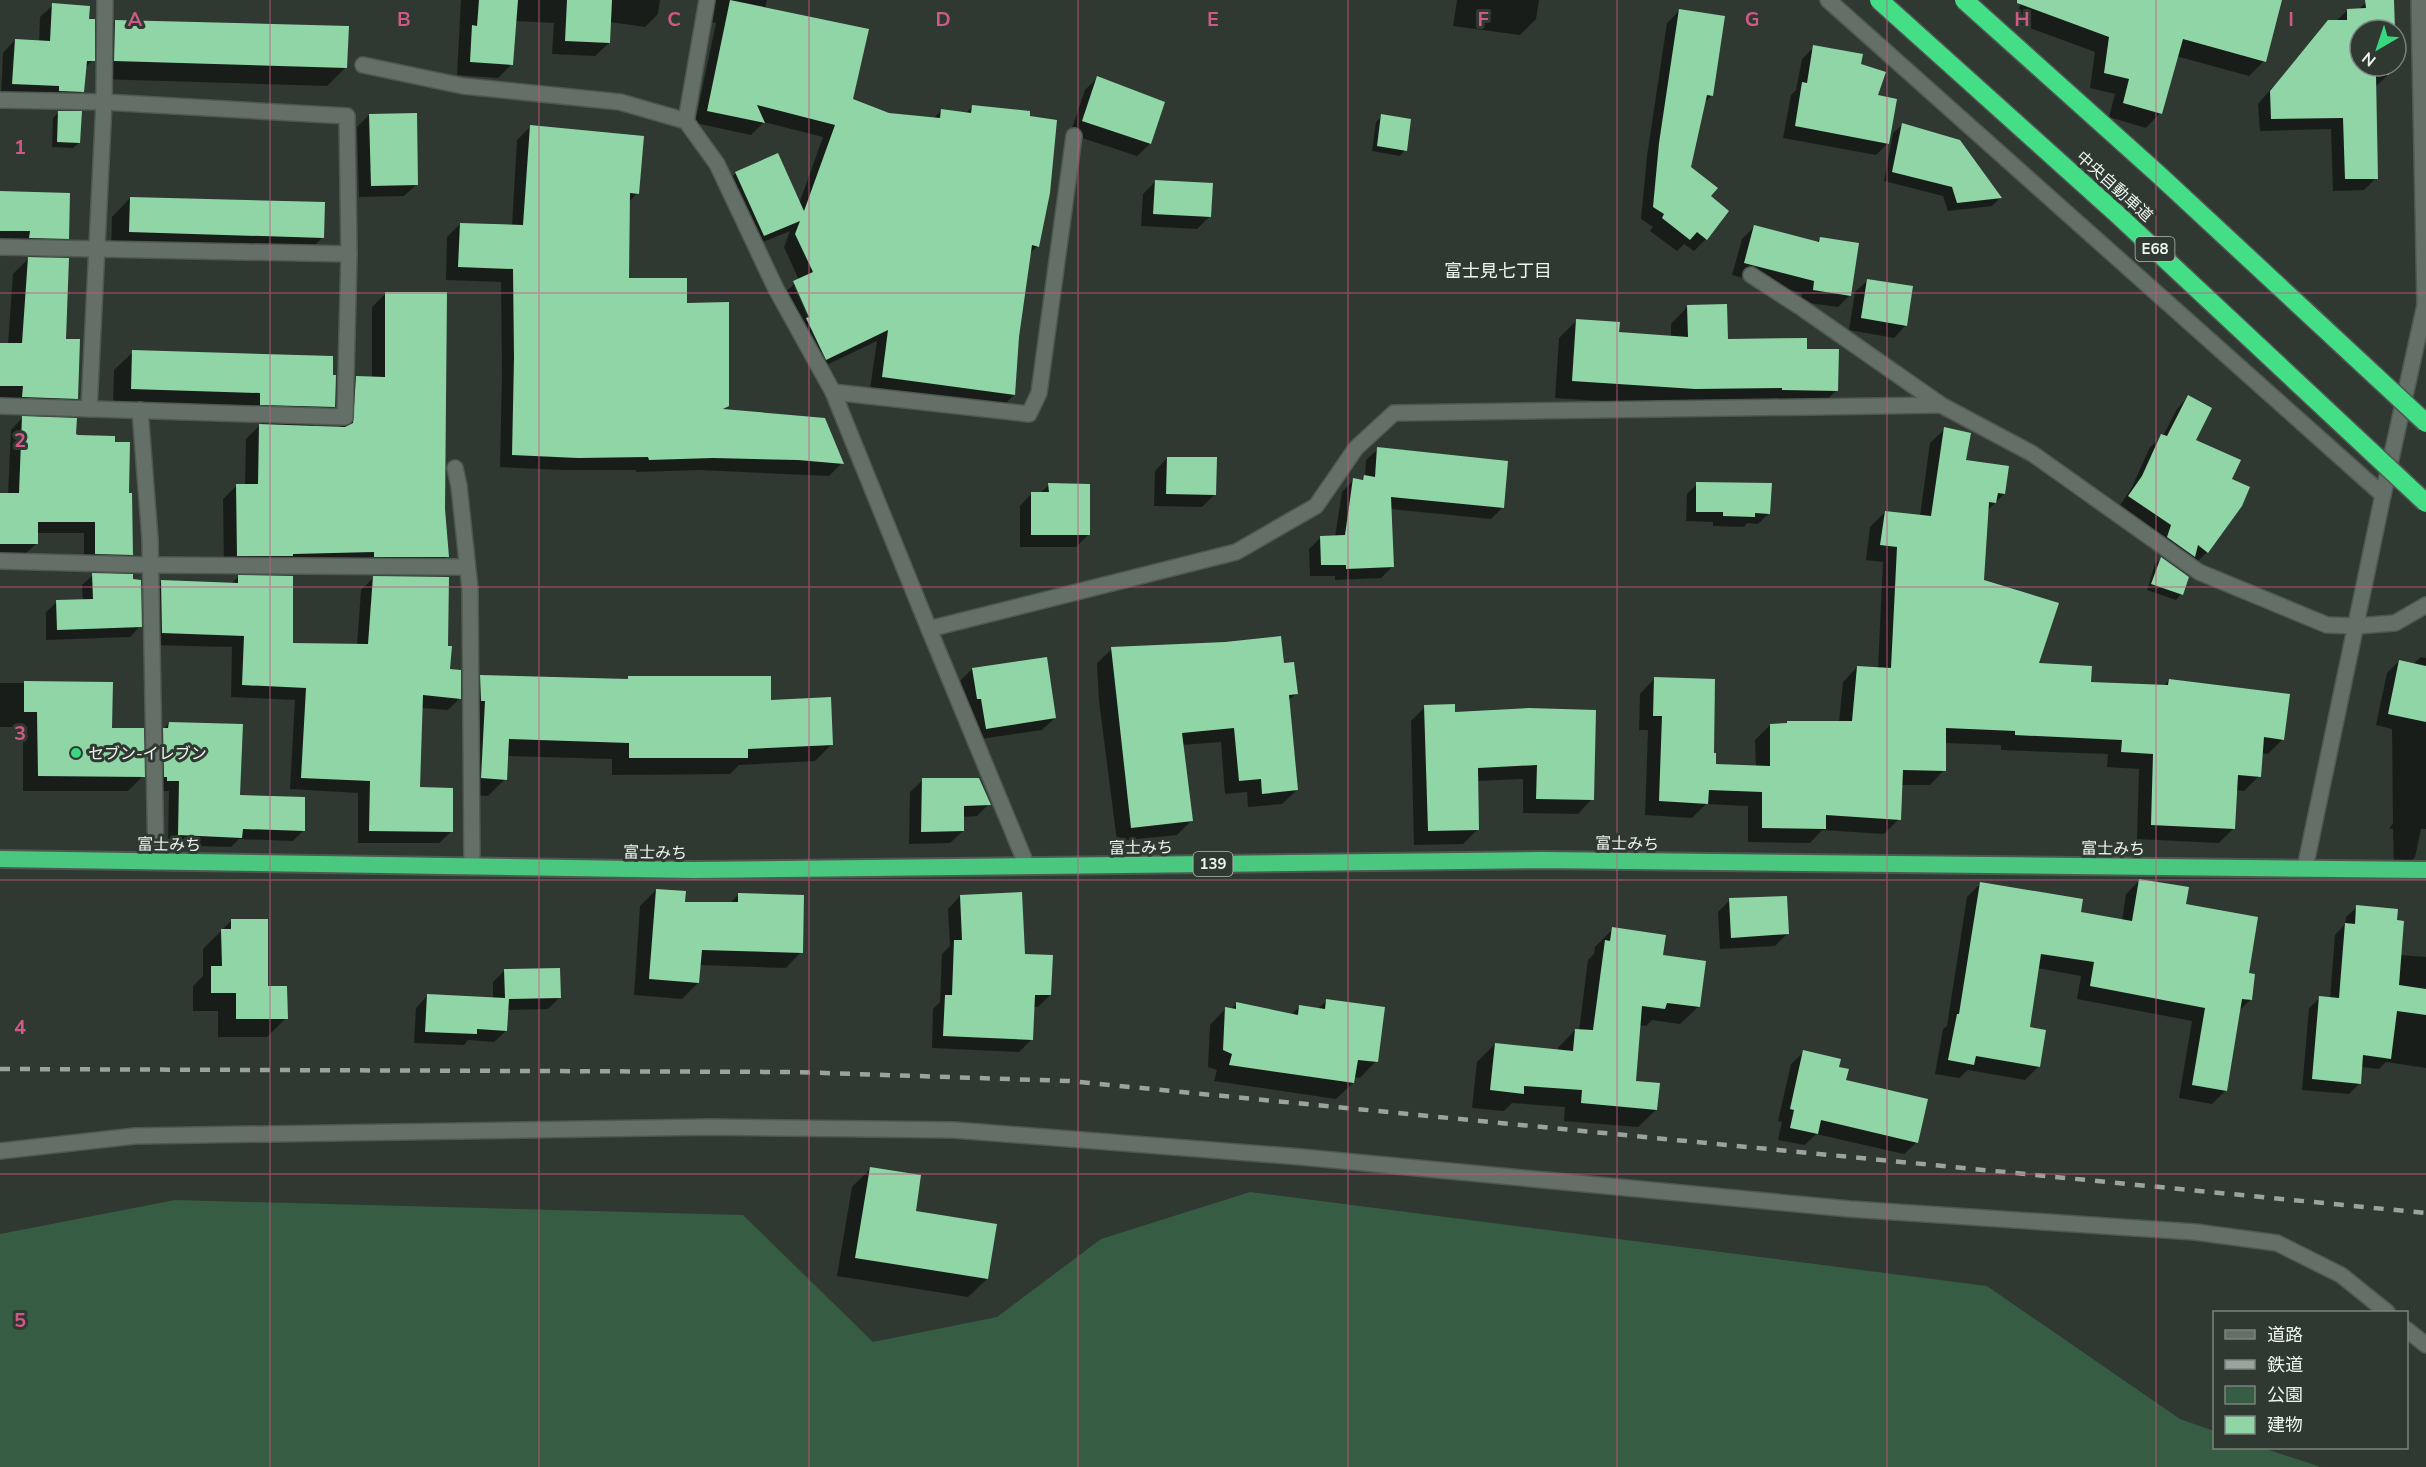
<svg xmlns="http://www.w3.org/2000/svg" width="2426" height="1467" font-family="'Nunito Sans','Noto Sans JP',sans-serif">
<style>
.green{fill:#365c43}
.shadow{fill:#0007;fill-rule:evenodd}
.building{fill:#8fd5a5}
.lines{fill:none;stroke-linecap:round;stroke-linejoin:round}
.service-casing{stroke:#4f5751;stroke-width:18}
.minor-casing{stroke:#4f5751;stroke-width:18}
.tertiary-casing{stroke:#4f5751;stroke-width:18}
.trunk-casing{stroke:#4f5751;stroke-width:20}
.service{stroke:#646f67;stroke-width:15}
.minor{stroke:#646f67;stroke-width:15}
.tertiary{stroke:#646f67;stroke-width:15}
.trunk{stroke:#4ac880;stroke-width:16}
.rail{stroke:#9ca39e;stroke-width:4.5;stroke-dasharray:10 10;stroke-linecap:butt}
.motorway-bridge-casing{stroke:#4f5751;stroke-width:21;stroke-linecap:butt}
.motorway-bridge{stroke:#44de87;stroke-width:18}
.grid{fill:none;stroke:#cf5a88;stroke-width:1.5;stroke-opacity:0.55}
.poi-dot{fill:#37d880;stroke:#2f3831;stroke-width:2}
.labels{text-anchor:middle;stroke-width:6;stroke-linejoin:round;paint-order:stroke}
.shield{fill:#2f3831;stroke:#b5bcb7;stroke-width:1.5}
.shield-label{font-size:15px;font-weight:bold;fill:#eef4f0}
.street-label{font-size:16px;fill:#eef4f0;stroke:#2f3831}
.poi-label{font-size:16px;fill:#eef4f0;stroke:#2f3831;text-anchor:start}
.neighbourhood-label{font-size:18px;fill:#eef4f0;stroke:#2f3831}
.grid-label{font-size:20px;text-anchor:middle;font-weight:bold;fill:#cf5a88;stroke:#2f3831;stroke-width:6;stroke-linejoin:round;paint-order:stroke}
</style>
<rect width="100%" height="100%" fill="#2f3831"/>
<!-- green -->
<polygon class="green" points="1250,1192 1987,1286 2180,1419 2214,1431 2214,1448 2263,1448 2321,1467 0,1467 0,1234 175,1200 743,1215 873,1342 997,1317 1101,1239"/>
<!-- shadow -->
<g class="shadow">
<polygon points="461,0 660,0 658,14 645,27 610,22 609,43 595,56 552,54 554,23 515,21 512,64 498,78 457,75"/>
<path d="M716,0H767L765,8L851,100L889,114L933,119L941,111L965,114L972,107L1038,246L1029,254L1018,337L1014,395L1002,407L870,389L877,341L814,371L782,295L799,280L784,247L790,231L751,247L724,185L736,173L799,204L823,137L764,122L751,135L695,123L716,23L712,22ZM794,286H797L814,323L811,324Z"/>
<polygon points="1457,0 1539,0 1536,19 1520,35 1453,26"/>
<polygon points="2022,0 2281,0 2264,61 2249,76 2176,56 2160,113 2146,128 2109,117 2115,94 2090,88 2095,52 2014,22"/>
<polygon points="2366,2 2393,30 2360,30 2360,66 2388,66 2388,75 2375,87 2376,178 2364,190 2333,191 2331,129 2260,131 2258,104 2329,21 2336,21 2348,10 2358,10"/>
<polygon points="53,5 87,20 93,60 84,69 82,91 70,104 1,96 3,53 15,40 39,42 40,17"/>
<polygon points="1679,11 1711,96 1704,103 1689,167 1709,196 1706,239 1694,251 1684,244 1677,251 1650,231 1653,227 1641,219 1647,156 1667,23"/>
<polygon points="115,21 346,67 327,86 96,79 97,40"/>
<polygon points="1814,47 1859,65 1876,97 1888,143 1876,155 1783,138 1791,95 1796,90 1802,59"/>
<polygon points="1097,78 1163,103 1150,144 1137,156 1070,134 1085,90"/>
<polygon points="59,112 79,143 73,148 52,147 53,118"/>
<polygon points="369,115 417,184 404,196 359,197 357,127"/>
<polygon points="1382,116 1405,150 1400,156 1372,151 1376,122"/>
<polygon points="1902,125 2000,198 1992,206 1948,211 1943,196 1884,181 1893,133"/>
<polygon points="530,127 637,193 629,202 628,279 686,304 728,405 723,410 842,463 829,476 699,470 636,472 636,470 564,470 500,467 502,372 501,282 446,280 447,237 460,224 512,226 517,140"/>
<polygon points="1155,182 1210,216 1197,229 1141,226 1143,194"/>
<polygon points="0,193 68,238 47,259 76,398 61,414 0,401 0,344 8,344 13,274 31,256 11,256 12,249 0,249"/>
<polygon points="130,198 323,237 304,256 111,250 112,217"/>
<polygon points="1754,227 1816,243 1820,239 1850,295 1838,307 1801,302 1802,293 1732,275 1742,239"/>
<polygon points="1868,280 1906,325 1894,338 1849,330 1855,292"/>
<polygon points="386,293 444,509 447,557 434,570 224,569 223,499 237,485 245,485 246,439 262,423 242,423 242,411 113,407 114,370 133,352 334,406 313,427 340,428 342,391 356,377 372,378 372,307"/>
<polygon points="1688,306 1726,341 1805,351 1837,390 1819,407 1677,406 1555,398 1559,338 1576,321 1618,334 1671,337 1671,324"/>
<polygon points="2188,397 2194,440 2230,480 2207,552 2196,563 2118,508 2131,489 2150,447 2163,436 2177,409"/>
<polygon points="22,418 128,495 131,554 119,566 84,565 84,533 36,533 36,544 24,555 0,555 0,494 8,494 11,430"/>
<polygon points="1945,429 1964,461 2004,494 1987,511 1983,581 2037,665 2090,684 2163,686 2169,681 2283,739 2268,754 2261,753 2259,776 2244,791 2235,790 2234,828 2219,843 2137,839 2139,769 2107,767 2108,754 2001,750 2001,745 1945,743 1944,770 1930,785 1901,785 1899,819 1884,834 1822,830 1810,843 1748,842 1748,806 1706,804 1692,818 1645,815 1648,730 1639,730 1640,694 1654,679 1712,755 1714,765 1756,767 1755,740 1770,725 1839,722 1843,682 1857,667 1878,668 1883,562 1866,560 1870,527 1885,512 1920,516 1930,443"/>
<polygon points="1378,449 1503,507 1491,519 1390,509 1392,567 1381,578 1335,580 1335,576 1310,576 1309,549 1321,537 1335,537 1342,492 1353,480 1360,481 1365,476 1366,460"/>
<polygon points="1167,458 1215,494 1202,507 1154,506 1155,471"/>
<polygon points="1697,484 1769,513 1758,524 1747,523 1744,527 1713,526 1713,522 1686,521 1687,494"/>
<polygon points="1049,485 1088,535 1076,547 1020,547 1020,506 1032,493 1040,493"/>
<polygon points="2161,559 2181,594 2176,600 2147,590 2155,564"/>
<polygon points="93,575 140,626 130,637 46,640 46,612 57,602 83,601 82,585"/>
<polygon points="238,577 292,644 357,645 361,590 373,578 448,671 460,698 448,710 422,708 418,789 452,831 439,843 358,843 358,793 290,789 295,700 231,697 232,647 150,645 149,594 161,582 231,584"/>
<polygon points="1112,649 1282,665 1296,694 1288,701 1297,790 1282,804 1248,807 1247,792 1225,794 1221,742 1182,745 1191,821 1177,835 1117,841 1099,701 1097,663"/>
<polygon points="2421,657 2426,658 2426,829 2421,829 2415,857 2403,869 2394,868 2393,829 2389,829 2393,823 2392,729 2376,725 2387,673 2399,661 2413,664"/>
<polygon points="972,669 1055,718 1042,730 974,740 965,711 960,681"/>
<polygon points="481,677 626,681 629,678 769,702 832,744 815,761 739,765 730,774 612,775 612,759 507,756 505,779 488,796 465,795 464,694"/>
<polygon points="0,683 112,683 111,730 143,776 128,791 23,791 23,727 0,727"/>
<polygon points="1425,707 1454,713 1529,710 1592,799 1578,814 1523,813 1523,779 1476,781 1477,830 1463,844 1414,845 1411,721"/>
<polygon points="169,723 238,796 303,831 293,841 239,839 231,847 168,845 169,791 158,791 159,734"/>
<polygon points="923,780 989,804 977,816 963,817 963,831 950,843 909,844 910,792"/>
<polygon points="2140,880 2184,906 2247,975 2251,999 2238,1012 2226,1090 2212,1104 2179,1098 2192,1021 2077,999 2081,976 2037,968 2028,1028 2039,1066 2025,1080 1968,1070 1959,1078 1935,1074 1943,1029 1947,1026 1967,897 1980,884 2079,913 2122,921 2126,894"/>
<polygon points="656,890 683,903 729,904 739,894 801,952 786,968 699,965 698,983 682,999 634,995 640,906"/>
<polygon points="960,896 1023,955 1050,995 1038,1007 1033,1007 1031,1040 1019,1052 932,1048 933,1009 940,1002 942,954 950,946 948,909"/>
<polygon points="1730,900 1787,934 1775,946 1720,949 1718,912"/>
<polygon points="2357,907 2396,921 2400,955 2426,957 2426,1068 2386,1062 2379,1069 2361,1067 2359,1084 2349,1094 2302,1090 2309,1008 2320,998 2330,999 2335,935 2345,924 2346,917"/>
<polygon points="232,920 267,987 286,1018 267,1037 218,1037 218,1011 193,1011 193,986 203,976 203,949"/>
<polygon points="1613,929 1662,957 1698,1007 1680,1024 1652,1020 1646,1026 1639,1025 1634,1082 1656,1110 1638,1127 1564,1121 1565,1107 1512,1103 1504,1111 1472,1108 1477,1062 1495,1044 1557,1051 1558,1048 1575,1030 1579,1031 1588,960 1594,954 1595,947"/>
<polygon points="504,971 559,998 548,1009 507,1010 506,1031 494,1042 468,1040 464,1045 414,1043 416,1008 427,996 493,999 493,982"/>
<polygon points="1327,1000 1376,1061 1360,1078 1354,1077 1353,1083 1336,1099 1214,1081 1217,1070 1208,1067 1210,1025 1226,1008 1230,1010 1237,1003 1291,1015 1300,1006 1318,1009"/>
<polygon points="1804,1052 1838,1068 1845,1081 1917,1142 1904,1154 1816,1134 1805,1145 1778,1140 1782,1122 1778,1121 1791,1064"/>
<polygon points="871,1168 914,1212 987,1279 968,1297 837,1276 852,1187"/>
</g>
<!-- building -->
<g class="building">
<polygon points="479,0 518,0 513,65 470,62 472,25 477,26"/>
<polygon points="567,0 612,0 610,43 565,41"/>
<polygon points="730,0 869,29 853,99 889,113 940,118 941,109 971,113 972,105 1030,111 1030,116 1057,120 1050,193 1039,247 1032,245 1019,337 1015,395 882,377 888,330 826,360 806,318 809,317 793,281 813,272 795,234 800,221 764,236 735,172 778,153 804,211 835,125 757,105 765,123 707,111"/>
<polygon points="2017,0 2282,0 2266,62 2183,39 2162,114 2123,103 2129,79 2104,73 2109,37 2017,3"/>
<polygon points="2365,0 2394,0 2395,30 2360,30 2360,66 2389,66 2389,75 2376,75 2378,179 2345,179 2343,118 2271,119 2270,91 2328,20 2347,20 2347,9 2366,8"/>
<polygon points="52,3 90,6 89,19 95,19 95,61 87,61 84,92 59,91 59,86 12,84 15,39 50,41"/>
<polygon points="1679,9 1725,16 1713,96 1707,95 1691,167 1718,188 1711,196 1729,211 1707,240 1697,232 1690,240 1662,218 1664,214 1653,207 1659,143"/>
<polygon points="115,20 349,26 347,68 114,61"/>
<polygon points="1813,45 1863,54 1861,64 1886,72 1878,95 1897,99 1889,144 1795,126 1802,82 1807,83"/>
<polygon points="1097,76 1165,102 1151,144 1082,121"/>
<polygon points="58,111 82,111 80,143 57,142"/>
<polygon points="417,113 418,185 371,186 369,114"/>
<polygon points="1381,114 1411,119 1407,151 1377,146"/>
<polygon points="1902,123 1960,140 2002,198 1957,203 1952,187 1892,172"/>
<polygon points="530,125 644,136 639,194 630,193 629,278 687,278 687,303 729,302 729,406 723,409 825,418 844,464 798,460 713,458 649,460 648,457 578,458 512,455 514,358 513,269 458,267 460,223 523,225"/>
<polygon points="1155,180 1213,183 1211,217 1153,214"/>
<polygon points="0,191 70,193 69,239 29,238 30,231 0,231"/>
<polygon points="130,197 325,202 324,238 129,232"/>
<polygon points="1754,225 1819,242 1820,237 1859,243 1851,296 1813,290 1814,281 1744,263"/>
<polygon points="28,257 69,258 66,339 80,339 78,399 22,397 23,386 0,386 0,343 22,343"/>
<polygon points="1867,279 1913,286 1907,326 1861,318"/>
<polygon points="385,292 447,292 445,509 449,557 374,557 374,552 293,554 293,556 237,556 236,484 258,484 259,424 345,427 353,423 356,376 385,377"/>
<polygon points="1727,304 1728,339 1807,338 1807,349 1839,349 1838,391 1782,390 1782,388 1695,389 1572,381 1576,319 1620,322 1619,332 1688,337 1687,305"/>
<polygon points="132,350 333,356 333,375 336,375 335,407 260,405 260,393 131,389"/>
<polygon points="2188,395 2212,408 2196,440 2241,460 2232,479 2250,487 2242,506 2208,553 2198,545 2195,557 2167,537 2171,525 2128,496 2142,476 2161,434 2167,436"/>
<polygon points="22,416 77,418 76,434 78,435 115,436 115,442 130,442 129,493 132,493 133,555 95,554 95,522 38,522 38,544 0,544 0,493 19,493"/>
<polygon points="1944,427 1971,433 1966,460 2009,466 2005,494 1998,493 1996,503 1989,502 1984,580 2059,603 2039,663 2092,666 2091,682 2168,685 2169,679 2290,694 2284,740 2264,737 2261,777 2238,775 2235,829 2151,825 2153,754 2121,752 2122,740 2015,735 2015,731 1946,728 1946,771 1903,770 1901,820 1826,815 1826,829 1762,828 1762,792 1709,790 1708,804 1659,801 1662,716 1653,716 1654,677 1715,679 1714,753 1716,753 1716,764 1770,766 1770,724 1787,723 1787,721 1852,721 1857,666 1891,668 1897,547 1880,545 1885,511 1931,516"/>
<polygon points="1377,447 1508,461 1504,508 1391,497 1394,567 1346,569 1346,565 1321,565 1320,536 1345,535 1353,478 1363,480 1364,475 1375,477"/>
<polygon points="1167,457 1217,457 1216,495 1166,494"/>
<polygon points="1696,482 1772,483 1770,514 1755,513 1755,517 1723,516 1723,512 1696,512"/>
<polygon points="1048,483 1090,484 1090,535 1031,535 1031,492 1049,492"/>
<polygon points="2161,557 2189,577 2183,595 2151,584"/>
<polygon points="92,573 133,574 133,579 141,580 142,627 57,630 56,600 93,599"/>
<polygon points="238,575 293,576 293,643 368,644 373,576 449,577 448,646 452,646 450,669 461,670 461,699 423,695 420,787 453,788 453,832 369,831 370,781 301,778 306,688 242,685 244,636 162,633 161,580 238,583"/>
<polygon points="1281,636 1284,663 1294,662 1298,694 1289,695 1298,790 1262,794 1261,779 1239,781 1234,728 1182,733 1193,821 1131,828 1111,647 1225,642"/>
<polygon points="1047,657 1056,718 986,729 981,699 977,699 972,668"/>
<polygon points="2399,660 2426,666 2426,722 2388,714"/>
<polygon points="480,675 628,679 628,676 771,676 771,700 831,697 833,745 748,749 748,758 629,758 629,743 509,739 507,780 481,778 485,701 481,701"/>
<polygon points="24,681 113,682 112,728 144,728 145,777 38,776 37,712 24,712"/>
<polygon points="1455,704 1455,712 1529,708 1596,710 1594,800 1536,799 1537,765 1478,768 1479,830 1428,831 1424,705"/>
<polygon points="169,722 243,724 240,795 305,797 305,831 243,829 242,838 178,835 179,781 167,781 167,777 164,777 163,728 168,728"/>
<polygon points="922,778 979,778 991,805 964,806 964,831 921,832"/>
<polygon points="2139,879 2189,887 2186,904 2258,917 2249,973 2255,974 2252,1000 2242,999 2227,1091 2192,1085 2205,1008 2090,986 2094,962 2041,954 2030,1027 2046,1030 2040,1067 1976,1056 1974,1065 1948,1060 1957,1014 1959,1014 1980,882 2083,899 2081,912 2132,921"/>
<polygon points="656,889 686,891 685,902 738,902 738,893 804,895 803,953 702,950 699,983 649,979"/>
<polygon points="1022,892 1025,954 1053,955 1051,995 1035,995 1033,1040 943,1036 945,995 952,995 954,940 962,940 960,895"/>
<polygon points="1787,896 1789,934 1731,938 1729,898"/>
<polygon points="2356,905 2398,909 2397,920 2404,921 2399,985 2426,989 2426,1015 2397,1011 2391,1059 2363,1055 2361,1084 2312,1079 2319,996 2339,998 2345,923 2355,924"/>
<polygon points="231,919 268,919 268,986 287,986 288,1019 236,1019 236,993 211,993 211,966 222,966 221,929 231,929"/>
<polygon points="1612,927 1666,935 1663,955 1706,961 1700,1007 1667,1003 1665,1009 1642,1006 1636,1081 1660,1083 1657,1110 1581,1103 1582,1090 1524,1086 1524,1094 1490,1090 1495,1043 1573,1051 1575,1029 1593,1030 1605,940 1610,941"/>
<polygon points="560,968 561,998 509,999 507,1031 477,1029 477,1034 425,1032 427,994 505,998 504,969"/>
<polygon points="1326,999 1385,1007 1378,1062 1358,1060 1354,1083 1229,1065 1232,1054 1223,1050 1225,1007 1236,1009 1236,1002 1298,1015 1299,1005 1325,1009"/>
<polygon points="1803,1050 1841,1059 1839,1067 1849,1069 1846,1080 1928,1099 1918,1143 1821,1120 1818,1134 1790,1128 1794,1110 1790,1109"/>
<polygon points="870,1167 921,1175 916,1211 997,1224 988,1279 855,1258"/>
</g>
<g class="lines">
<!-- service casing -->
<g class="service-casing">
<g id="service">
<polyline points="0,247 349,254"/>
<polyline points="929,629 1027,866"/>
</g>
</g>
<!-- minor casing -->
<g class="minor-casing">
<g id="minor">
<polyline points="1828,0 2383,495"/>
<polyline points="363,65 463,86 620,102 686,121 717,164 776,289 833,392 929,629 1236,552 1316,506 1356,448 1394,413 1941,405"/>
<polyline points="0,100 104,102 347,116 349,254 345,417 0,406"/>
<polyline points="686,121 707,0"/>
<polyline points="1751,275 1802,308 1941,405 2033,454 2199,572 2327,625 2357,626 2395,623 2426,605"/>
<polyline points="833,392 1029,414 1039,393 1074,136"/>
<polyline points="89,409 104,102 105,0"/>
<polyline points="140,410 150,539 156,862"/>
<polyline points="455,468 459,486 470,589 472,867"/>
<polyline points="0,561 150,565 467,567"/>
<polyline points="0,1151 135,1136 711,1127 954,1130 1301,1157 1850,1209 2195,1232 2277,1243 2341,1275 2387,1312"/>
<polyline points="2406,1329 2426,1345"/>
</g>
</g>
<!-- tertiary casing -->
<g class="tertiary-casing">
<polyline id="tertiary" points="2305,868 2383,495 2425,305 2419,0"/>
</g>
<!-- trunk casing -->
<g class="trunk-casing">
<polyline id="trunk" points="0,859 694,870 1541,860 2426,870"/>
</g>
<!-- service -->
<use href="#service" class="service"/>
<!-- minor -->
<use href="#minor" class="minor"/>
<!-- tertiary -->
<use href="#tertiary" class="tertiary"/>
<!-- trunk -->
<use href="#trunk" class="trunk"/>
<!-- rail -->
<polyline class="rail" points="0,1069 794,1072 1069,1081 2426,1213"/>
<!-- motorway-bridge casing -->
<g class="motorway-bridge-casing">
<g id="motorway-bridge">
<polyline points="1879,0 2117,214 2426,503"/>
<polyline points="1964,0 2158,174 2426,423"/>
</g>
</g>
<!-- motorway-bridge -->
<use href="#motorway-bridge" class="motorway-bridge"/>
</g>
<!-- grid -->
<path class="grid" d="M270,0V1467M539,0V1467M809,0V1467M1078,0V1467M1348,0V1467M1617,0V1467M1887,0V1467M2156,0V1467M0,293H2426M0,587H2426M0,880H2426M0,1174H2426"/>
<!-- markers -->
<circle class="poi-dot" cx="76" cy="753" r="6"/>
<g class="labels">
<!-- shield labels -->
<g class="shield">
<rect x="2135.5" y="237" width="39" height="24" rx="4.5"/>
<rect x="1193.5" y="852" width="39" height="24" rx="4.5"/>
</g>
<g class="shield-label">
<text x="2155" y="254">E68</text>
<text x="1213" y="869">139</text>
</g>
<!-- street labels -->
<g class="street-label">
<text transform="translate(2115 186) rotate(42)" y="6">中央自動車道</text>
<text transform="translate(1627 843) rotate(1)" y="6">富士みち</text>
<text transform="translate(169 844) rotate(1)" y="6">富士みち</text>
<text transform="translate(1141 847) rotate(-1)" y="6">富士みち</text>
<text transform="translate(2113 848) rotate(1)" y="6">富士みち</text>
<text transform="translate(655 852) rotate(1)" y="6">富士みち</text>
</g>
<!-- poi labels -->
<g class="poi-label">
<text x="88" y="759">セブン-イレブン</text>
</g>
<!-- neighbourhood labels -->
<g class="neighbourhood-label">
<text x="1498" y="277">富士見七丁目</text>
</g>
</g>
<g class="grid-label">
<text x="135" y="26">A</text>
<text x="404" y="26">B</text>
<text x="674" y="26">C</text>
<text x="943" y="26">D</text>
<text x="1213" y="26">E</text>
<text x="1483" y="26">F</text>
<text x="1752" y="26">G</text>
<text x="2022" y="26">H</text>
<text x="2291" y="26">I</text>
<text x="20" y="154">1</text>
<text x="20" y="447">2</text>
<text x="20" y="740">3</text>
<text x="20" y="1034">4</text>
<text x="20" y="1327">5</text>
</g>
<!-- legend -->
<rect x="2213" y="1311" width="195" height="138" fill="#2f3831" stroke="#7b837d" stroke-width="1.5"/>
<rect x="2225" y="1330" width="30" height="9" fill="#646f67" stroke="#7b837d" stroke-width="1.5"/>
<text x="2267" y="1341" font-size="18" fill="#eef4f0">道路</text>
<rect x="2225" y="1360" width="30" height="9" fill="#9ca39e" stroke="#7b837d" stroke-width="1.5"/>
<text x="2267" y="1371" font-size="18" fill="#eef4f0">鉄道</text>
<rect x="2225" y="1386" width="30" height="18" fill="#365c43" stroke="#7b837d" stroke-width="1.5"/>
<text x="2267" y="1401" font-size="18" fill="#eef4f0">公園</text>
<rect x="2225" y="1416" width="30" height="18" fill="#8fd5a5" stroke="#7b837d" stroke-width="1.5"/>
<text x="2267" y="1431" font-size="18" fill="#eef4f0">建物</text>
<!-- north arrow -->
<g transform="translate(2378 48) rotate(219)"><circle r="28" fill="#2f3831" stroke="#7b837d" stroke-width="1.5"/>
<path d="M0-4.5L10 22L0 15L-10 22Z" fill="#37d880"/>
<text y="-9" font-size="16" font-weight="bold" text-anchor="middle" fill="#eef4f0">N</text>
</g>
</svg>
